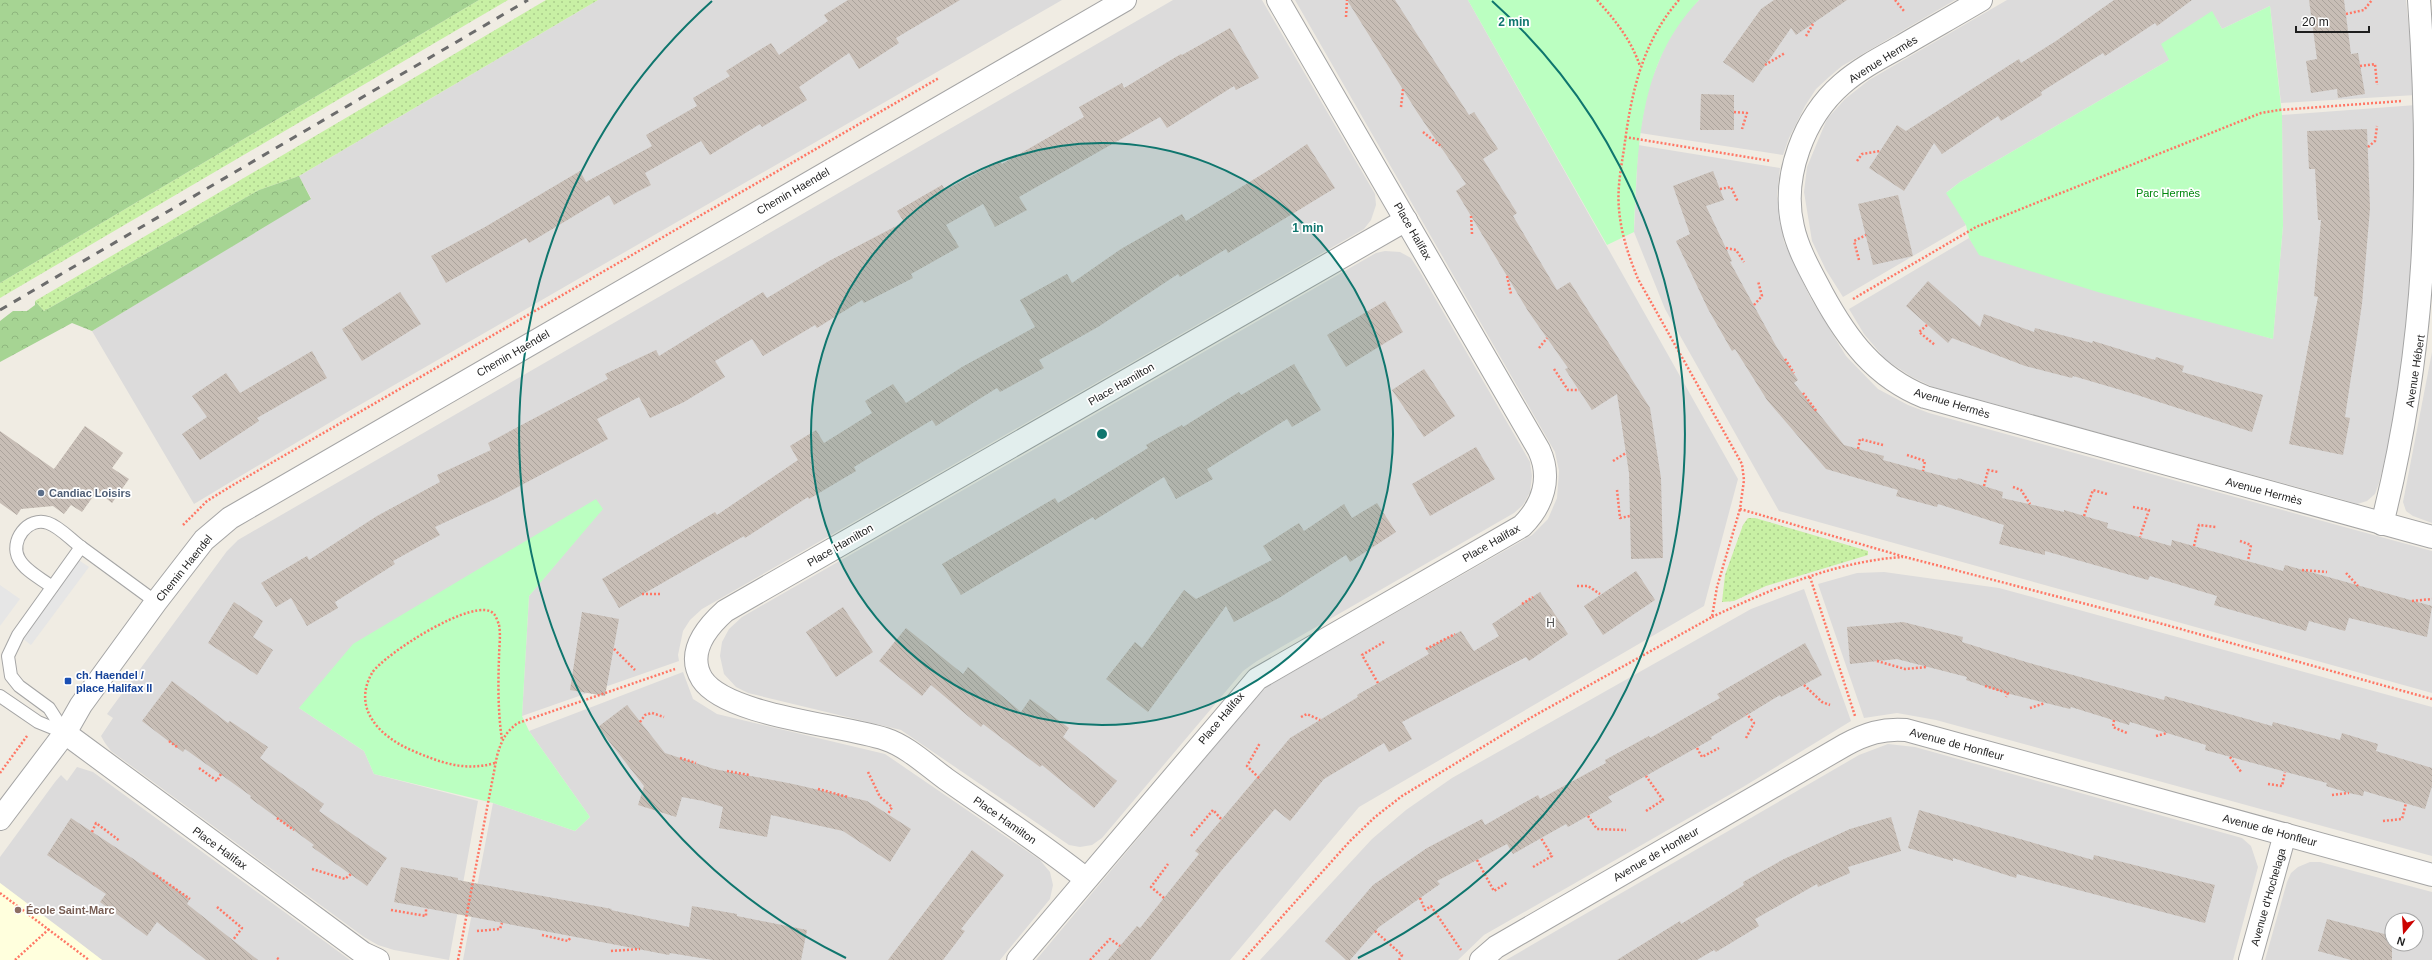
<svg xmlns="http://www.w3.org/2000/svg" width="2432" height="960" font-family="Arial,sans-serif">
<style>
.residential{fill:#dcdbdb;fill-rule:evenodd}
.education{fill:#ffd}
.grass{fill:url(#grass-dots)}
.forest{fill:url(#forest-crowns)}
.park{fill:#bbffc1}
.parking{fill:#e6e6e6}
.building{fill:url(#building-back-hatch)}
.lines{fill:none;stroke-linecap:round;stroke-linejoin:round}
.lane-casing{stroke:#a5a5a5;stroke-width:14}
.street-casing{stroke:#a5a5a5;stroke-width:24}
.path{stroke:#ff7765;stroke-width:2.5;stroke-dasharray:2 2;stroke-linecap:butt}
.lane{stroke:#fff;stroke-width:12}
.street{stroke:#fff;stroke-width:22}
.rail{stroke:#6c6c6c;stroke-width:3;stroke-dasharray:8 8;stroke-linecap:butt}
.ring{fill:none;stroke:#0f766e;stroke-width:2}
.service-dot{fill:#5c6f8a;stroke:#fff;stroke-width:1.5}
.transit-dot{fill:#1a4fb4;stroke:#fff;stroke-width:1.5}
.education-dot{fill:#8d6e63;stroke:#fff;stroke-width:1.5}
.labels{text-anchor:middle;stroke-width:3.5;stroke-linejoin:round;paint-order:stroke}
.street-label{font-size:11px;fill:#1e1e1e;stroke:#fff}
.park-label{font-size:11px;fill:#00880d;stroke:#fff}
.service-label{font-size:11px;font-weight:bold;fill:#4e5e75;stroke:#fff;text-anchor:start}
.transit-label{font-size:11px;font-weight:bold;fill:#164399;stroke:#fff;text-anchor:start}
.education-label{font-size:11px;font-weight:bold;fill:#785e54;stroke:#fff;text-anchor:start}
.neighbourhood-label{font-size:12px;letter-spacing:1px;fill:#515151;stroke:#fff}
.centre{fill:#0f766e;stroke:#fff;stroke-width:2}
.ring-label{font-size:12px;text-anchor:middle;font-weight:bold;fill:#0f766e;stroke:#fff;stroke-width:3.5;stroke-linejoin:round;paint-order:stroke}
</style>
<defs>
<pattern id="grass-dots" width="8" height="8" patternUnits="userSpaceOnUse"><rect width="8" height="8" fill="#c8f0a4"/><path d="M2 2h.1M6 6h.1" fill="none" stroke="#abcd8d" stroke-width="1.8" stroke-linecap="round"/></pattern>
<pattern id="forest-crowns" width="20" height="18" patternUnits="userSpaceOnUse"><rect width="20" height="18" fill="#a6d493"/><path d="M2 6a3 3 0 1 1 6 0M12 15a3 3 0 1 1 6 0" fill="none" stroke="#8eb67e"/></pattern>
<pattern id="building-back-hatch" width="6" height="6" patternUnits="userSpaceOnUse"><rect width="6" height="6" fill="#c8beb6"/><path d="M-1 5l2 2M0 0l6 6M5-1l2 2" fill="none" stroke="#aba39c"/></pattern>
</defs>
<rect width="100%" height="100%" fill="#f0ece3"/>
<!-- residential -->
<g class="residential">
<polygon points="598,0 1062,0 344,414 194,504 92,331 311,198 299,176"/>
<polygon points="1173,0 1262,0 1375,194 1376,205 1371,220 1364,229 702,609 690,620 683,631 678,655 679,661 522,716 529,596 602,509 299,708 364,751 374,774 478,801 449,960 394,950 378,945 364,937 111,751 105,743 101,736 113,718 107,714 227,551 238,540"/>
<polygon points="1295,0 1468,0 1738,479 1704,606 1359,807 1230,960 1036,960 1258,695 1268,686 1532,535 1548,519 1557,498 1559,471 1555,452"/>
<polygon points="1699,0 1955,0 1842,66 1829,77 1816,89 1805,106 1789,138 1783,155 1640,133 1647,91 1665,46 1683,16"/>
<polygon points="2007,0 2406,0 2416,95 2281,103 2270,6 2222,29 2212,12 2169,60 1960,182 1947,192 1966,225 1843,297 1826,270 1812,241 1804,192 1807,167 1827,119 1845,99 1869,80"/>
<polygon points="2416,105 2418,171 2407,343 2389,443 2379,483 2375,494 2367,501 2357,504 2341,499 1933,387 1912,377 1886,360 1864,334 1849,309 1969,238 1980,255 2273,339 2283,226 2282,115"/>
<polygon points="1638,145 1780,168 1777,196 1784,242 1811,299 1846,356 1878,389 1908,405 1929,413 2432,551 2432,693 1779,511 1665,309 1634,232"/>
<polygon points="1385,251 1400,252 1411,258 1420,272 1530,462 1532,476 1530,492 1523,505 1514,513 1257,661 1243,671 1102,838 1092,845 1080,847 1069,845 901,730 748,693 736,687 724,674 720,656 722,642 729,629 742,617 1376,253"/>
<polygon points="2432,352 2432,523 2413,516 2406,511 2403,502"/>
<polygon points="1884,572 1999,588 2432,707 2432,856 1936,720 1897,713 1864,718 1818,584 1857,573"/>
<polygon points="1804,589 1851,721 1743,787 1484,935 1458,960 1260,960 1372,839 1406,810 1452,778 1751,609"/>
<polygon points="683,672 693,699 717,714 885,754 1040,860 1050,872 1053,885 1050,899 1000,960 463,960 493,803 575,831 590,817 529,731"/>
<polygon points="1888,744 1915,747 2242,838 2251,846 2258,867 2233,960 1506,960 1859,755"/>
<polygon points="77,767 93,772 350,960 102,960 0,883 0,857 55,782 61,775 67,781"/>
<path d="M2310,862H2320L2432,892V960H2265L2287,882L2291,873L2298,867ZM2392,920H2416V944H2392Z"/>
</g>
<!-- education -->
<polygon class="education" points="0,883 72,937 102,960 0,960"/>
<!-- grass -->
<g class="grass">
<polygon points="479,0 508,0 0,298 0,283"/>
<polygon points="546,0 598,0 299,176 259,190 44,311 35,301"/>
<polygon points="1748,518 1755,518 1868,551 1868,555 1766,586 1734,601 1722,602 1725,575 1743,525"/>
</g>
<!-- forest -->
<g class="forest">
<polygon points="0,0 479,0 0,283"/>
<polygon points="299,176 311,199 92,331 72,323 0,362 0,321 13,311 27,311 35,305 35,301 44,311 259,190"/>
</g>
<!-- park -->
<g class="park">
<path d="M1468,0H1699C1637,65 1638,148 1634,232L1607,245Z"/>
<polygon points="2270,6 2282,115 2283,226 2273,339 2101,293 1979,255 1969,238 1966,225 1946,193 1960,182 2169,60 2161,44 2212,11 2222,29"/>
<polygon points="596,499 603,509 529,596 522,716 529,731 590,817 575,831 493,803 374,774 364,751 299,708 353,644"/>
</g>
<!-- parking -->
<g class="parking">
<polygon points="74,557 89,567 31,645 18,635"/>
<polygon points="0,585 20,599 0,626"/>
</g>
<!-- building -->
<g class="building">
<polygon points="848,0 960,0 896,38 899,43 859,69 849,53 799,87 807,100 762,127 760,124 710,155 701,141 645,173 651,185 637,192 614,205 609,195 529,243 526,238 446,283 431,256 485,227 580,171 586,182 652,146 646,135 697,106 693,98 730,76 726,71 771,43 779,55 828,21 824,15"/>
<polygon points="1347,0 1395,0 1469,115 1474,112 1498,149 1483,159 1517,213 1513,216 1557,290 1570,282 1650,408 1661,478 1663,558 1631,559 1629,473 1617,394 1592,410 1565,369 1568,368 1528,311 1456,191 1466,184 1417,112"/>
<polygon points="1774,0 1847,0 1796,35 1791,28 1753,83 1723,62 1761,9"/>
<polygon points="2114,0 2192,0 2157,26 2155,23 2105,56 2103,53 2041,92 2042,95 2001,121 1998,116 1942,154 1934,143 1904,191 1869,168 1897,125 1906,131 2019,59 2021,63 2056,41"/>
<polygon points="2309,0 2344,0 2351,54 2358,53 2365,94 2338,98 2337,89 2311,93 2306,61 2317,59"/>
<polygon points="1230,28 1259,78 1236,90 1234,86 1167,128 1160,117 1084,160 1019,197 1027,210 995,227 983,204 946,225 959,247 911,274 913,278 864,303 862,300 817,328 815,325 763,356 752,339 715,361 725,377 684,402 650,418 639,397 597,419 608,439 497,498 435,527 440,535 393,561 395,564 335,602 338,608 307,626 291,598 276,607 261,583 307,556 309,560 377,516 440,482 437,475 491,450 488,443 608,379 605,374 656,350 659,356 763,292 767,298 829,261 904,222 897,211 942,185 945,190 1000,161 1002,164 1084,117 1079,107 1122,83 1124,88 1181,54 1182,55"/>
<polygon points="1701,94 1734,95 1734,130 1700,130"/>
<polygon points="2367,129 2370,208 2362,304 2345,417 2350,418 2343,455 2289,444 2318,297 2314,296 2321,220 2318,220 2315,169 2309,169 2307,131"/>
<polygon points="1307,144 1335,188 1228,253 1226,249 1180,277 1178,274 1098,327 1039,360 1044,368 1000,392 997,388 936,426 932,420 854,467 856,471 809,499 808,497 745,538 744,536 619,608 602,579 715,512 717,515 798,460 790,446 816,430 824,443 872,413 865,401 893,384 906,403 962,367 1035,327 1020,300 1067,274 1072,283 1121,249 1182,214 1186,221 1269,170"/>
<polygon points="1713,171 1724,200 1706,206 1732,261 1730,262 1776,346 1798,380 1794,383 1844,445 1884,456 1883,460 1957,480 1958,478 2003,492 2002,498 2064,512 2064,510 2108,523 2107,528 2171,546 2172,540 2283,571 2285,565 2432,606 2427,637 2349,618 2345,631 2309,621 2306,631 2214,605 2217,596 2150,576 2148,580 2045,551 2045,555 1999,544 2004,525 1938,504 1937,507 1896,496 1898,490 1826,469 1767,400 1735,349 1732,351 1708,309 1676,241 1690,234 1673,186"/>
<polygon points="1898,195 1913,256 1873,265 1858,204"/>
<polygon points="1928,281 1980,327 1984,314 2034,332 2035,328 2092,343 2093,341 2155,360 2156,357 2184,366 2182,372 2263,395 2252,432 2131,393 2073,376 2072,378 2025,366 1952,338 1948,343 1906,306"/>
<polygon points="400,292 421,324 362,361 342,329"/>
<polygon points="1385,301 1403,332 1346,367 1327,335"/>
<polygon points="312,351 327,378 257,418 259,421 200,460 182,434 207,417 192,396 226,373 240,393"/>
<polygon points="1294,364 1321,410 1292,427 1287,419 1207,469 1213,479 1176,499 1164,477 1095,520 1093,517 961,595 942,564 1055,498 1058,503 1148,448 1146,445 1182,425 1183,427 1239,392 1241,395"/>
<polygon points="1424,369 1455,416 1424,437 1392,390"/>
<polygon points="85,426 123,453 112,468 129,479 112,503 97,491 82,512 71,505 64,514 53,506 21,509 17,515 0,503 0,431 54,469"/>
<polygon points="1476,447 1495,479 1430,516 1412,484"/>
<polygon points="1377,503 1396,532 1350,562 1346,555 1279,598 1234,622 1226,606 1148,712 1106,679 1135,642 1142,648 1184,590 1196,599 1272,560 1263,546 1299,523 1304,531 1344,504 1352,518"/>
<polygon points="1636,571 1655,600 1603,635 1584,606"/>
<polygon points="1540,592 1568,634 1529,661 1526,657 1402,722 1412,739 1389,752 1384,743 1324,779 1290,821 1275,809 1222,870 1150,960 1108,960 1137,926 1140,928 1199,854 1195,851 1290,738 1358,697 1357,695 1429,654 1426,649 1461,631 1474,651 1499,636 1492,624"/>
<polygon points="234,602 263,621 253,637 273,650 257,675 208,643"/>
<polygon points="843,607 873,652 836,677 806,632"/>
<polygon points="582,612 619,619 605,696 570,690"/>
<polygon points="1903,622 1963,637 1962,642 2026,662 2164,700 2165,696 2272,726 2273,722 2340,740 2342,733 2378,744 2376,751 2432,768 2432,786 2425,809 2364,791 2363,796 2349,793 2326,786 2327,783 2205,750 2206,745 2167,733 2130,722 2129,725 2071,707 2070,709 2002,692 1966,680 1967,677 1897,659 1850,664 1847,627"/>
<polygon points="906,628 963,674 968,667 1021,712 1030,699 1069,728 1063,737 1117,781 1094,808 1042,765 1040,767 983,724 981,727 931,685 922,696 879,661"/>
<polygon points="1805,643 1822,675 1781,697 1780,695 1711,737 1712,739 1608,797 1612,802 1568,827 1566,824 1513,854 1507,844 1437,881 1440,884 1379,927 1350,960 1346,960 1325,941 1373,885 1427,848 1482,819 1485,825 1538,795 1540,799 1606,763 1605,760 1649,736 1650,738 1720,698 1717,694"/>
<polygon points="172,681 228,723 230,721 268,747 260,758 324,804 319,811 387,858 367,886 312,847 314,845 250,798 251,796 185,749 183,752 142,721"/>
<polygon points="627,705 665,753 714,769 793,784 867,801 911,829 890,862 843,831 771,815 767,837 719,828 723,807 703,801 682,797 676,817 638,805 644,786 598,727"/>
<polygon points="1919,810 2093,860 2094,855 2215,885 2205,923 2017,874 2016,878 1953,858 1953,861 1908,848"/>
<polygon points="1891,817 1901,851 1848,867 1850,873 1818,887 1817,884 1755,919 1759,926 1716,952 1714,950 1697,960 1617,960 1680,921 1681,924 1709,907 1744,885 1743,882 1784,859 1850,829"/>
<polygon points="71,818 135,860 190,899 187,904 258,960 206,960 157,922 147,936 100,902 106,894 47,855"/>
<polygon points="972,850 1004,875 961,929 965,931 943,960 888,960"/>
<polygon points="401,867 458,878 458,880 612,909 611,910 689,927 692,906 737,914 737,916 807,930 801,960 713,960 670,953 669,955 394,902"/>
<polygon points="2327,919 2392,936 2392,960 2351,960 2318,951"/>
</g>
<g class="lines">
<!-- lane casing -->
<g class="lane-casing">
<g id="lane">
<path d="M52,587C42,579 25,571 19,559C9,541 28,516 48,523C60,527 71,540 81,547"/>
<polyline points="0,696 38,722 65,733"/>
<polyline points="65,733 49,708 19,686 11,676 8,656 18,635 81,547 156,602"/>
</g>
</g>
<!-- street casing -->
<g class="street-casing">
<g id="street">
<path d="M1981,0C1954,16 1927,31 1900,47C1880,58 1859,69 1842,84C1804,117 1781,177 1793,227C1798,250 1811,272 1822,293C1847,339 1875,377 1925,397L2432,537"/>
<path d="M2382,524C2427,347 2432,181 2419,0"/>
<polyline points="65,733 363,953 378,960"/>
<polyline points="0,819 65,733 81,705 156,602 204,540 230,518 1125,0"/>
<path d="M1086,879C1041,843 993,812 946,779C928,766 907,746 885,739C842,725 726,716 702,679C686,653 706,628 725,611L1406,220"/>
<path d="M1018,960L1257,679L1522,526C1543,505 1552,478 1539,450L1278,0"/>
<path d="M1481,960L1496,947L1845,745C1865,734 1883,728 1906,730L2432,875"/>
<polyline points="2250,960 2285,834"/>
</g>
</g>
<!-- path -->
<g class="path">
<path d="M1597,0C1616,21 1631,40 1640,66"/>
<path d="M1679,0C1642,42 1631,94 1624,149C1621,168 1617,189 1619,209C1621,234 1629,257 1638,279L1742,464L1744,480L1740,509L1905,557L2159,623L2432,699"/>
<polyline points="1895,0 1904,11"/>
<polyline points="2346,14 2364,10 2372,0"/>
<polyline points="1346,17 1347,0"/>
<polyline points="1806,36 1813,24"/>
<polyline points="1765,65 1785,53"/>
<polyline points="2360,66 2375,64 2377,85"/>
<polyline points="1401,107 1403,89"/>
<polyline points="1734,112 1747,113 1742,129"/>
<polyline points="1423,132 1442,147"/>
<polyline points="1625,137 1771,161"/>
<polyline points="2368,147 2375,141 2377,126"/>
<polyline points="1857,161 1862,154 1880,151"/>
<polyline points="1720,189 1731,187 1738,202"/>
<polyline points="1471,216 1472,234"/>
<polyline points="1726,248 1736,250 1744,262"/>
<polyline points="1859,260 1854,241 1866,235"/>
<polyline points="1507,276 1511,294"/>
<polyline points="1853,299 1976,227 2261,113 2279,110 2402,101"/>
<polyline points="1754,305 1762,296 1758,281"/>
<polyline points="1927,325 1919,332 1935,345"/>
<polyline points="1539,348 1547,338"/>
<polyline points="1785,359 1794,373"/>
<polyline points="1554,369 1568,390 1579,390"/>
<polyline points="1803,393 1817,412"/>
<polyline points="1858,449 1860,439 1883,445"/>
<polyline points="1907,455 1925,461 1923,471"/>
<polyline points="1613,461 1626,453"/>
<polyline points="1984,486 1988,470 1998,472"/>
<polyline points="2013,487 2021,490 2030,504"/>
<polyline points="1617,490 1620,518 1630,516"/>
<polyline points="2133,507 2149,510 2140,537"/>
<polyline points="2084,516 2093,490 2107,494"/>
<polyline points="183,525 207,501 233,485 939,78"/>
<polyline points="2240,541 2251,545 2248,561"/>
<polyline points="2194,546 2199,525 2216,527"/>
<polyline points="2302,570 2327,572"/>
<polyline points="2346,573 2358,586"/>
<polyline points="1810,577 1855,716"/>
<polyline points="1577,586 1588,586 1600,594"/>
<polyline points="642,594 661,594"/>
<polyline points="2412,601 2432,599"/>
<polyline points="1522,604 1533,597"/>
<path d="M1712,617C1771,589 1837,561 1903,557"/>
<polyline points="614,649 635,670"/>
<polyline points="1426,649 1455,634"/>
<polyline points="1877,661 1905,669 1927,667"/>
<polyline points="1378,683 1362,655 1384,642"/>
<polyline points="1804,685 1822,702 1830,705"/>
<polyline points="1985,686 2008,693 2006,697"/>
<polyline points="2030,708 2045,703"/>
<polyline points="1301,717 1307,714 1320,720"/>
<polyline points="2114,720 2113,727 2127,733"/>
<polyline points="640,722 645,715 652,713 664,717"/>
<polyline points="2156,736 2167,733"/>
<polyline points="1746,738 1754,723 1747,714"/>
<polyline points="169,741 177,747"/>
<polyline points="1697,748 1702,757 1719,748"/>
<polyline points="2230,757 2242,773"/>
<polyline points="680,758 696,763"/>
<path d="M495,763C464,772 439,762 411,750C379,736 352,708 372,673C383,655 477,594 494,614C496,616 498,622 499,625C501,635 499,648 499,658C498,685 498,713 502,740"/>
<polyline points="199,768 217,781 221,774"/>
<polyline points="727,771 749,775"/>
<polyline points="868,772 880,797 892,807 888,814"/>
<polyline points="0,773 27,736"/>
<polyline points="1259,778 1247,766 1260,743"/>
<polyline points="2268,784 2282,786 2285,772"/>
<polyline points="818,789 848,797"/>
<polyline points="2332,795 2349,793"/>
<polyline points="1646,811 1663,800 1646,776"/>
<polyline points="1588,816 1597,829 1626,830"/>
<polyline points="277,818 294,830"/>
<polyline points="2383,821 2402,819 2406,803"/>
<polyline points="92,832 96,823 120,841"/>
<polyline points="1191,836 1213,810 1222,820"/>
<polyline points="1477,860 1494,891 1508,882"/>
<polyline points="1533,867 1552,856 1541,838"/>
<polyline points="312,869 345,879 351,874"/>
<polyline points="153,873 190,899"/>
<polyline points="0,893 89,960"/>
<polyline points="1164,898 1151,887 1168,864"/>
<polyline points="1420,898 1425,910 1431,906 1461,950"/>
<polyline points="217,907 242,928 233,940"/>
<polyline points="391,910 426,916 426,909"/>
<polyline points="477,931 500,929 502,923"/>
<polyline points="1375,931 1402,955 1399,960"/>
<polyline points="542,935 568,941 571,937"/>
<polyline points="611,951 640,949"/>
<polyline points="277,958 280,960"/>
<polyline points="15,960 49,929"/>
<path d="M458,960L497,756C501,742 505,732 518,723L675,669"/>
<polyline points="1090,960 1110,939 1120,946"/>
<polyline points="1243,960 1350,841 1375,817 1402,796 1532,717 1712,617 1717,587 1740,509"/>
</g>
<!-- lane -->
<use href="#lane" class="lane"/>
<!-- street -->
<use href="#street" class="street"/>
<!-- rail -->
<polyline class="rail" points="0,310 528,0"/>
</g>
<!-- distance rings -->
<circle cx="1102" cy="434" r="291" fill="#0f766e" fill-opacity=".12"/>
<g class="ring">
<circle cx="1102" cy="434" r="291"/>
<path d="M846 958A583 583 0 0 1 712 1M1492 1A583 583 0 0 1 1358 958"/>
</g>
<!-- markers -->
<circle class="service-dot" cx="41" cy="493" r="4"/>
<rect class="transit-dot" x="64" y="677" width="8" height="8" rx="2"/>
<circle class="education-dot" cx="18" cy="910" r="4"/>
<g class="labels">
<!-- street labels -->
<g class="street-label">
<text transform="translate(1883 59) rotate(-32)" y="4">Avenue Hermès</text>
<text transform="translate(793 191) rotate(-30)" y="4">Chemin Haendel</text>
<text transform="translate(1413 231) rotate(60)" y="4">Place Halifax</text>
<text transform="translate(513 353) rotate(-30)" y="4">Chemin Haendel</text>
<text transform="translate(2415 371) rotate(-81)" y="4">Avenue Hébert</text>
<text transform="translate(1121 384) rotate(-30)" y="4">Place Hamilton</text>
<text transform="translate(1952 403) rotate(17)" y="4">Avenue Hermès</text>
<text transform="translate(2264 491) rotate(15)" y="4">Avenue Hermès</text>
<text transform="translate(1491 543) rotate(-30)" y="4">Place Halifax</text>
<text transform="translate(840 545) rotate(-30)" y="4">Place Hamilton</text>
<text transform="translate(184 568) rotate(-51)" y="4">Chemin Haendel</text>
<text transform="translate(1221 718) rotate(-50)" y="4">Place Halifax</text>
<text transform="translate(1957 744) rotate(15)" y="4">Avenue de Honfleur</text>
<text transform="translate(1005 820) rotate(35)" y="4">Place Hamilton</text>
<text transform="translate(2270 830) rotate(15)" y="4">Avenue de Honfleur</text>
<text transform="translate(220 848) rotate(36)" y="4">Place Halifax</text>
<text transform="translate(1656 854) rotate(-30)" y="4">Avenue de Honfleur</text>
<text transform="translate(2268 897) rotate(-74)" y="4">Avenue d'Hochelaga</text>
</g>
<!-- park labels -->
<g class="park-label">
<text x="2168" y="197">Parc Hermès</text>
</g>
<!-- service labels -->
<g class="service-label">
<text x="49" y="497">Candiac Loisirs</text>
</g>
<!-- transit labels -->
<g class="transit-label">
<text x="76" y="679">ch. Haendel /<tspan x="76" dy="13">place Halifax II</tspan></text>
</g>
<!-- education labels -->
<g class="education-label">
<text x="26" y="914">École Saint-Marc</text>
</g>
<!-- neighbourhood labels -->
<g class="neighbourhood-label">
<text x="1551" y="627">H</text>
</g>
</g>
<circle cx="1102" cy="434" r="6" class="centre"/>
<g class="ring-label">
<text x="1514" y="26">2 min</text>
<text x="1308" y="232">1 min</text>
</g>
<!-- north arrow -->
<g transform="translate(2404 932) rotate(198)"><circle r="19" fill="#ffffff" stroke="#a5a5a5"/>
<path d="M0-3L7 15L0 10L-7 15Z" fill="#cc0200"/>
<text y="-6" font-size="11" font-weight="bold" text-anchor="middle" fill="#1e1e1e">N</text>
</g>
<!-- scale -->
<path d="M2296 26v6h73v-6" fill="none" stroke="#1e1e1e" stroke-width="2"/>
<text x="2302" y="26" font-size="12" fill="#1e1e1e" stroke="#ffffff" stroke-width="3" paint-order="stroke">20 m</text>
</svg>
